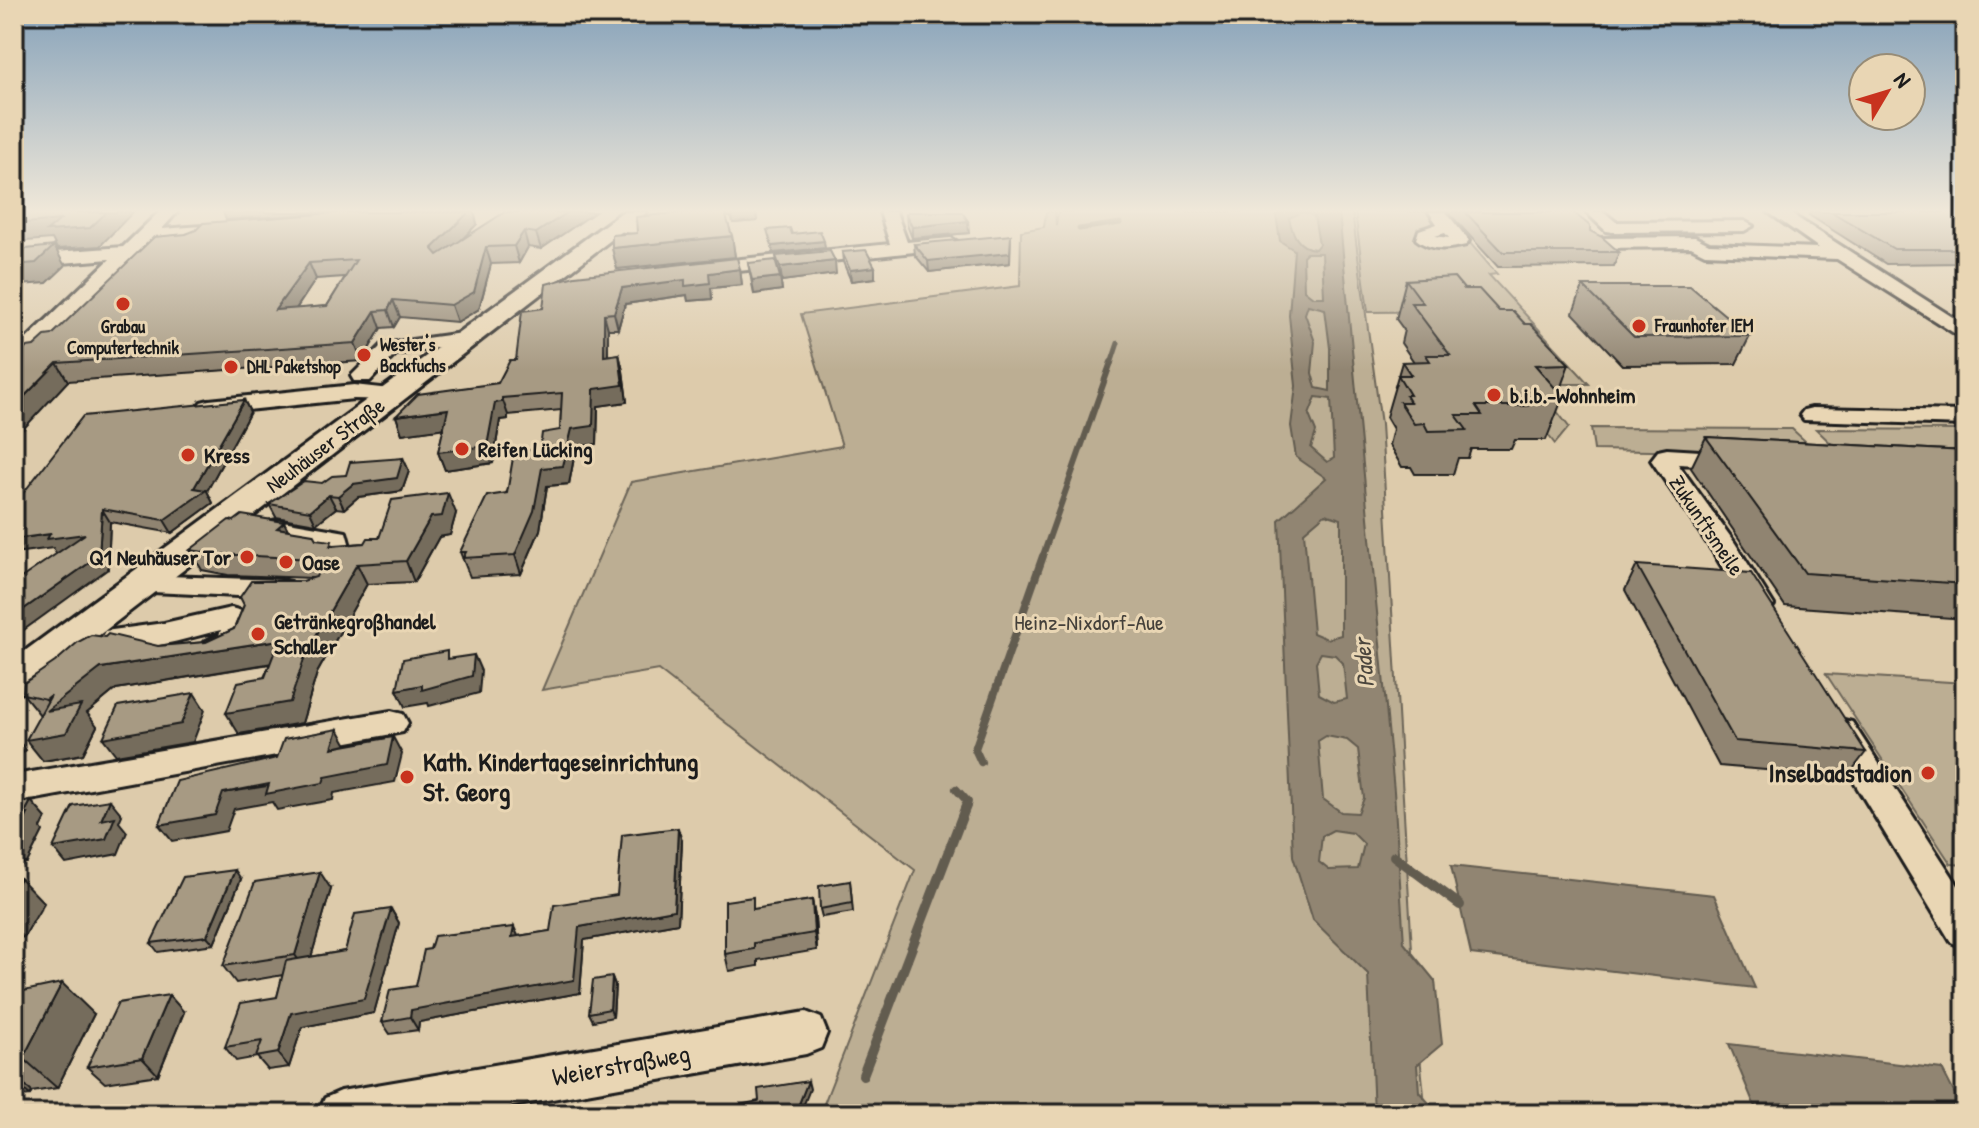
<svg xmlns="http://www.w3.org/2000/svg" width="1979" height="1128" font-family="'Patrick Hand',sans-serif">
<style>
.green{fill:#bcae93;stroke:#6c6558;stroke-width:2}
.water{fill:#918572;stroke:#625b50;stroke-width:2;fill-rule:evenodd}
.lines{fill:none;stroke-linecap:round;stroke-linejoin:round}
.stream-far3{stroke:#625b50;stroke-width:5}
.stream-far2{stroke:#625b50;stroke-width:6}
.stream-far1{stroke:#625b50;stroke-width:8}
.stream{stroke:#625b50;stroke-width:10}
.minor-casing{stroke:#1c1c1c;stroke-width:6}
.major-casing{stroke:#1c1c1c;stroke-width:6}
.minor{fill:#e9d6b4;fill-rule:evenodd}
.major{fill:#e9d6b4;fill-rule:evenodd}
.wall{fill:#908471;stroke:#1c1c1c;stroke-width:2;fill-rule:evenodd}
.shaded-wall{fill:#756c5c;stroke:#1c1c1c;stroke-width:2}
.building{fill:#a79a83;stroke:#1c1c1c;stroke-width:2;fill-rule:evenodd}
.poi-dot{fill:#c8321e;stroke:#e9d6b4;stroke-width:3}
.labels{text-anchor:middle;stroke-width:6;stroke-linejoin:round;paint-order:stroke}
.far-poi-label{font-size:18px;font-weight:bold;fill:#1c1c1c;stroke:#e9d6b4;text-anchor:start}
.poi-label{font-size:22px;font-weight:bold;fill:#1c1c1c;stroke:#e9d6b4;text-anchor:start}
.street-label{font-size:22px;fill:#1c1c1c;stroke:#e9d6b4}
.park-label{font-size:22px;fill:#44403a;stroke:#e9d6b4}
.water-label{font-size:24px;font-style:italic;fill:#4b463e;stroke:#e9d6b4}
.near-poi-label{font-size:26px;font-weight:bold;fill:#1c1c1c;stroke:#e9d6b4;text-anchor:start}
.near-street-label{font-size:26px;fill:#1c1c1c;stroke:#e9d6b4}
</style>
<rect width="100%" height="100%" fill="#ddcbab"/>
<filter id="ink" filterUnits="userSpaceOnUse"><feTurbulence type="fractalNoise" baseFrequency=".0125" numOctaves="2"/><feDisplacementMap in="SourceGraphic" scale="16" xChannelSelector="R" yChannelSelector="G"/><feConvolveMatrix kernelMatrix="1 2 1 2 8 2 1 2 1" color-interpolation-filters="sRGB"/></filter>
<g filter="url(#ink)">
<!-- green -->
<g class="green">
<polygon points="1046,212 1055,212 1056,226 1058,212 1352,212 1381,424 1416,1018 1426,1114 820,1114 915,870 658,670 542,690 631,482 842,446 801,314 1020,286 1021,231 1044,227"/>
<polygon points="1355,212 1443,212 1497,274 1489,275 1589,384 1536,384 1569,427 1555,444 1541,426 1479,311 1368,312"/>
<polygon points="1591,428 1792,429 1819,454 1594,450"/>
<polygon points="1816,429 1965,430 1965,457 1842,454"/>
<polygon points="1826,674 1965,683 1965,865 1951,864"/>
</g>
<!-- water -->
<g class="water">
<path d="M1283,212H1339L1394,791L1404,943L1435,981L1442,1044L1417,1065L1419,1092L1439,1114H1374L1368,974L1313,920L1293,856L1279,520L1326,478L1296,457L1291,426L1296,386L1289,315L1294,250L1280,241L1276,215ZM1302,212L1314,216L1319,244L1315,249C1297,248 1292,232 1289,218ZM1306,253H1322L1324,297H1313L1304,290L1303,256ZM1308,305L1325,309L1330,348V391L1316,388L1312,373L1315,342L1305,314ZM1316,397L1331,399L1334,458L1327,462L1311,448L1316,432L1309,415ZM1325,514L1341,519V635L1327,639L1313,633L1304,532ZM1321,653L1335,655L1343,663L1347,699L1334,702L1319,694L1316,662ZM1326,736L1347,740L1358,749L1364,798L1358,813L1341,812L1323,799L1318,741ZM1333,830L1353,833L1364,844L1358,869L1329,870L1319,862L1322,836Z"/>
<polygon points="1451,866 1714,895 1755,988 1471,954"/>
<polygon points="1729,1044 1942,1069 1965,1114 1758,1114"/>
</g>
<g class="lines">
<!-- stream-far3 -->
<g class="stream-far3">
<polyline points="1079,229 1120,223"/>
<polyline points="1111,364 1118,343"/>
</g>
<!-- stream-far2 -->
<polyline class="stream-far2" points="1042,558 1111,362"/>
<!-- stream-far1 -->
<g class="stream-far1">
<polyline points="981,762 975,749 1043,556"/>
<polyline points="956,789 968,802 966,808"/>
</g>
<!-- stream -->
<g class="stream">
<polyline points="1394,856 1460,905"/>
<polyline points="863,1075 966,806"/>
</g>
<!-- minor casing -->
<g class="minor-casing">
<g id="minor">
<polygon points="159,212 177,212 162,229 228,224 237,229 228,234 150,240 22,368 14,369 14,351 110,259 14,267 14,255 123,247"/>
<polygon points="880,212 896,212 907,242 951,238 960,243 951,248 702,275 693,269 702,263 890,244"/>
<path d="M1429,212H1446L1469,241L1466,245C1448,249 1432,252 1416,239L1419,230L1437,224ZM1445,233L1449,238L1435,236Z"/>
<polygon points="1586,212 1604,212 1616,222 1744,221 1753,226 1744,231 1612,232 1606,231"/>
<polygon points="1768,212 1788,212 1965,325 1965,340 1837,259 1705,254 1691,247 1595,248 1586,243 1595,238 1695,237 1709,244 1819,248"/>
<path d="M676,220L685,225L682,229L638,234L611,230L608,226C614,221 662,221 676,220Z"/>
<polygon points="469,332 479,338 476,342 396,354 370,381 354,381 351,376 383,344"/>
<polygon points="354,385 399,390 402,395 399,400 354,399 209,414 201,412 197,407 201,402 209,400"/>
<polygon points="1812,408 1965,411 1965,425 1804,420 1800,415 1804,410"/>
<polygon points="1667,449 1733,453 1742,455 1745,460 1742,465 1733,467 1678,464 1735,543 1774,605 1769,612 1759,615 1749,612 1712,550 1651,460 1658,451"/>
<polygon points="277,520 346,532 351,550 347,556 337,559 327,556 323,544 268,534 264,528 268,522"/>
<polygon points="140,575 281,580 291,582 295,589 291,596 281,598 130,591 126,584 130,577"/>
<path d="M231,608L242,611L253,624L243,648L215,661L204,658L200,650L204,642L219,635L221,630C186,638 140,655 105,645L101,638L105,631L164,623Z"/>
<polygon points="391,711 403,714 408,723 403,732 14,803 14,775"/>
<polygon points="1840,719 1852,722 1965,896 1965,948 1951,942 1823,731 1828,722"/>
<polygon points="806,1012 821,1018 827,1033 821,1048 806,1054 468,1114 318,1114 325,1098 341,1091"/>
</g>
</g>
<!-- major casing -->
<g class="major-casing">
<polygon id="major" points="622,212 647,212 28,690 14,695 14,659"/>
</g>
<!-- minor -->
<use href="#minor" class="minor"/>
<!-- major -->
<use href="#major" class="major"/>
</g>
<!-- wall -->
<g class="wall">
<path d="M347,212H474L477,224L462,240L505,212H595L541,249L528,247L519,263L491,264L479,309L457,322L400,317L394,327L381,328L362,361L68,381L34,346L52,335L186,234ZM345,277L327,306L296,309L316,279Z"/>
<polygon points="677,212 756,212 757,221 733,223 732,218 725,215 732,236 735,257 617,269 612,248 637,233"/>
<polygon points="1448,212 1573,212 1590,231 1619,252 1614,266 1498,267"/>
<polygon points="1810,212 1965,212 1965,263 1886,264 1809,215"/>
<polygon points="906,214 969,233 912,238 907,225"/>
<polygon points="914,244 1010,263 929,272 915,255"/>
<polygon points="842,252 875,278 851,281 843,262"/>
<polygon points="776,256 836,274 782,281 778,269"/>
<polygon points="748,263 780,277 782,290 754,294"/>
<polygon points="740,269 742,285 711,288 712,299 688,301 687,295 625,304 618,329 608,329 608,356 619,354 623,371 627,402 598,406 597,444 576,447 569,484 547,486 540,530 521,574 470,577 460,552 540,449 560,430 561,410 508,415 508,419 500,420 493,463 445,470 438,452 444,428 402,434 396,416 498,383 516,360 543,308"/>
<polygon points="1406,280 1464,289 1499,311 1525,324 1569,364 1559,392 1563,397 1546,440 1515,440 1511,449 1471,449 1468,458 1458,458 1453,474 1415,474 1411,467 1402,467 1389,445 1393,429 1386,417 1402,362 1414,362 1401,343 1404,330 1396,319"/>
<polygon points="1583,286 1750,336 1736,364 1622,365 1573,313"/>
<polygon points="244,400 250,412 207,491 213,503 172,533 110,522 108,569 59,552 56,553 53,548"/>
<polygon points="1706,437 1965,451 1965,619 1785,606 1691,468"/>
<polygon points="403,458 409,471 402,491 358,497 344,509 336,508 316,524 276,517 269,504 346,475"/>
<polygon points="456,513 450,535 439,537 414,582 367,584 317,673 302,723 239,734 270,664 116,689 87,713 97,726 83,754 43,761 40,715 23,694 158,646 206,642 234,629 244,605 312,578 228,575 202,570 190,550 234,521 284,522 288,530 334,545 365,543"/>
<polygon points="1637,565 1866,752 1847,777 1719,766 1625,590"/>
<polygon points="682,841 678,923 584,940 580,993 419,1022 418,1030 390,1034 382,1022 416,986 518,936 550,931 617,895"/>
<polygon points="241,879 214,944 158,952 151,943"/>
<polygon points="850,881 853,912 822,917 820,909"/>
<polygon points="331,889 311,957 345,951 391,909 399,923 374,1013 302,1027 289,1067 268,1070 257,1057 236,1061 225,1047 277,997 283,975 236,983 223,966"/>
<polygon points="812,900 815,917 817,950 758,960 758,966 729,971 725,954 756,909"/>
<polygon points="612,977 615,985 613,1017 593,1021 589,1013"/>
<polygon points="14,993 94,1014 57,1088 32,1092 30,1095 14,1097"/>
<polygon points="184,1012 158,1075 105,1083 87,1067"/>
</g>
<!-- shaded-wall -->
<g class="shaded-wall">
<polygon points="107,212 133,212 100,246 57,249 52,239 14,242 14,224"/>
<polygon points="223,212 343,212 226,220"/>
<polygon points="469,212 474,212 477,224 438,264 432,248"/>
<polygon points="568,212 595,212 541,249 536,233"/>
<polygon points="732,212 756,212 757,221 733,223"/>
<polygon points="968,221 969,233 912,238 912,227"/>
<polygon points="524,231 528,247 519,263 514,246"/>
<polygon points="1011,235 1010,263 929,272 928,261"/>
<polygon points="732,236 735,257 617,269 612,248"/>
<polygon points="824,241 825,248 773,253 772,246"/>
<polygon points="54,246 65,266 47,283 19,285 14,276 14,265"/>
<polygon points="486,247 491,264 479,309 457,322 451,305"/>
<polygon points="835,261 836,274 782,281 780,267"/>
<polygon points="309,263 316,279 283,328 275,310"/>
<polygon points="875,267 875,278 851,281 850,270"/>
<polygon points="740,269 742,285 711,288 712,299 688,301 687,295 625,304 618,329 614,313 622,288 709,273"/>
<polygon points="780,277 782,290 754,294 752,280"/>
<polygon points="393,300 400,317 394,327 388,310"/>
<polygon points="375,311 381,328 362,361 355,343"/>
<polygon points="604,314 608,329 608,373 604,356"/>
<polygon points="619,354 623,371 627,402 598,406 597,444 576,447 569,484 547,486 540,530 521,574 515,555 542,468 572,429 594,389"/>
<polygon points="57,363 68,381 14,439 14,407"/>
<polygon points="502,398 508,415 508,419 500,420 493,463 445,470 438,452 495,403"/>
<polygon points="244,400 250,412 207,491 213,503 172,533 164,520 194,488"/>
<polygon points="448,409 454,427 402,434 396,416"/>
<polygon points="403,458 409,471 402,491 358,497 344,509 338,496 353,484"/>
<polygon points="448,493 456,513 450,535 439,537 414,582 406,561 431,517"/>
<polygon points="329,495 336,508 316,524 310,511"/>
<polygon points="102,509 110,522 108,569 14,637 14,616 99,556"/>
<polygon points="284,522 294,542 277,528"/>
<polygon points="50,534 85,534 94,548 56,553 53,548 14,553 14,539"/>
<polygon points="357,564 367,584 317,673 302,723 239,734 226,713 306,653"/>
<polygon points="279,640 291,660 116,689 87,713 97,726 83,754 43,761 26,740 46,711 52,707 46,699 51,695 101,668"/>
<polygon points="474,655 481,671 479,693 429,706 428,703 405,707 397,690"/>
<polygon points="194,693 205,710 193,742 116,755 103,738"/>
<polygon points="338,729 347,745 332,748"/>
<polygon points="14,735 26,750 14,760"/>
<polygon points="393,737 402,754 395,782 334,793 333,800 277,810 272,802 234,809 226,831 172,841 159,825 223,793 325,777"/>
<polygon points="110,800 122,815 119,822 127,832 118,854 66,864 53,848 101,820"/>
<polygon points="31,801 46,818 41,828 43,831 27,863 23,863 18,872 14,873 14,841 24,814"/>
<polygon points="678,828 682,841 678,923 584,940 580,993 419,1022 418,1030 410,1017 411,1010 579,927 674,910"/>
<polygon points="235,870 241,879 214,944 207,936"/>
<polygon points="320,872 331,889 307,971 295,955"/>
<polygon points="20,878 44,903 24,937 14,940 14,888"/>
<polygon points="812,900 815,917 817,950 814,933"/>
<polygon points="391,909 399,923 374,1013 302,1027 289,1067 278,1053 291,1013"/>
<polygon points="514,927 520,940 512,937"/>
<polygon points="612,977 615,985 613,1017 610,1009"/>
<polygon points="62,983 94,1014 57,1088 23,1058"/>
<polygon points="169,995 184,1012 158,1075 142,1058"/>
<polygon points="14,1076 32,1092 30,1095 14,1082"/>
<polygon points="808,1081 810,1089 800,1114 795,1114"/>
</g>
<!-- building -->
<g class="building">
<polygon points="14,212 107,212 90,228 47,231 60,220 14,224"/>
<path d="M347,212H469L432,248L438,255L505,212H568L536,233L524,231L514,246L486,247L474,292L451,305L393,300L388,310L375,311L355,343L57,363L14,407V359L27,347L34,346L45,336L52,335L154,237L186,234L196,230L203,223ZM356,260L327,306L275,310L309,263Z"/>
<polygon points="685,212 725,212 732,236 612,248 612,235 637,233 636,217"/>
<polygon points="908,212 962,212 968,221 912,227 906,214"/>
<polygon points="1465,212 1573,212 1590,226 1590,231 1602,237 1619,252 1503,252"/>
<polygon points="1832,212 1965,212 1965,249 1894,249"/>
<polygon points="790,228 792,234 820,231 824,241 772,246 767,230"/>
<polygon points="1011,235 1010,253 928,261 914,244"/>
<polygon points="54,246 36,263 14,265 14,259 26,249"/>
<polygon points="866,250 875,267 850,270 842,252"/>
<polygon points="830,251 835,261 780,267 776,256"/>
<polygon points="737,258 740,269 709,273 710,283 685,286 685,280 622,288 614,313 604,314 604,356 619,354 623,385 594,389 593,426 572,429 563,466 542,468 534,511 515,555 463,558 466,552 460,552 487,496 507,493 514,452 540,449 542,433 560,430 562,393 502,398 502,402 495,403 487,446 438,452 448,409 396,416 418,394 498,383 510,360 516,360 522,311 543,308 546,284 575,276"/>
<polygon points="775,260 780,277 752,280 748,263"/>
<polygon points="1454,277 1464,289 1479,289 1499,311 1513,311 1525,324 1531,324 1569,364 1535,365 1563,397 1520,397 1527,406 1476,406 1482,415 1456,415 1467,430 1428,431 1424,423 1414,424 1400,402 1410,402 1406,395 1410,395 1398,375 1411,375 1402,362 1430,361 1426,355 1450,355 1411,303 1423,303 1406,280"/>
<polygon points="1583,286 1690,286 1750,336 1634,337"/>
<polygon points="244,400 194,488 206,490 164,520 102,509 99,556 14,616 14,583 85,534 47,539 50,534 14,539 14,505 83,416"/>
<polygon points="1706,437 1965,451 1965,584 1805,573"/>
<polygon points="403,458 397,478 353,484 338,496 329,495 310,511 269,504 304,481 322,483 332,476 346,475 350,462"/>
<polygon points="448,493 442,516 431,517 406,561 357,564 306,653 290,702 226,713 238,682 265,677 279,640 101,668 46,711 81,705 66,733 26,740 51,695 46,699 23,694 24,683 55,662 78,642 91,635 105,637 108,634 158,646 206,642 234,629 244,605 240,597 251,581 303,581 316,577 320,567 314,559 217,554 190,550 229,520 234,521 242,515 284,522 277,528 313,534 316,539 332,541 330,546 365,543 368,538 379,538 392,500"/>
<polygon points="1637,565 1751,573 1866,752 1735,741"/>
<polygon points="447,651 447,659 474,655 472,676 422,690 422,685 397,690 403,659"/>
<polygon points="194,693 181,724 103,738 118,706"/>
<polygon points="338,729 332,748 393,737 387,765 325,777 323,783 266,794 269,784 223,793 215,815 159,825 177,781 277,758 284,739"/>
<polygon points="110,800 101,820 115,817 106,839 53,848 73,806"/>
<polygon points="31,801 24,814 28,814 14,841 14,804"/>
<polygon points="678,828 674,910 579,927 574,980 411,1010 410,1017 382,1022 390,990 416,986 424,950 430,949 434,936 514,927 512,937 550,931 554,905 617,895 622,835"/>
<polygon points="235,870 207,936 151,943 183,877"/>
<polygon points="320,872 295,955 223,966 255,882"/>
<polygon points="14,878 20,878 14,888"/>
<polygon points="850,881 852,903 820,909 819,886"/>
<polygon points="753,897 753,909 812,900 814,933 754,943 754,949 725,954 725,901"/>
<polygon points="391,909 364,999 291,1013 278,1053 256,1057 262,1041 225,1047 241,1003 277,997 286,961 345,951 355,914"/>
<polygon points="612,977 610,1009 589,1013 593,980"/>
<polygon points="62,983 23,1058 14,1059 14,993"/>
<polygon points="169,995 142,1058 87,1067 118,1003"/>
<polygon points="808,1081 795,1114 718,1114 719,1109 759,1101 758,1089"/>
</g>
</g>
<!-- sky -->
<linearGradient id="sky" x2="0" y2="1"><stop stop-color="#85a1b9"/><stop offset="0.57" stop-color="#f0e8d9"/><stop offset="1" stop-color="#f0e8d9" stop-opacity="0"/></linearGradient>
<rect width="1979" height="370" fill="url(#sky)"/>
<!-- markers -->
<g class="poi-dot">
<circle cx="123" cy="304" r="8"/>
<circle cx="1639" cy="326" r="8"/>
<circle cx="364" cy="355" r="8"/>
<circle cx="231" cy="367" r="8"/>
<circle cx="1494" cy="395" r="8"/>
<circle cx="462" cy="449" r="8"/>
<circle cx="188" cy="455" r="8"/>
<circle cx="247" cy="557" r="8"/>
<circle cx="286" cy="562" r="8"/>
<circle cx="258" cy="634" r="8"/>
<circle cx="1928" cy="773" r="8"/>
<circle cx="407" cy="777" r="8"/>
</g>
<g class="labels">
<!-- far-poi labels -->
<g class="far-poi-label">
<text x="1655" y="332">Fraunhofer IEM</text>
<text x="123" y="333" text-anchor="middle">Grabau<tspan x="123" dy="21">Computertechnik</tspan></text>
<text x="380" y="351">Wester's<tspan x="380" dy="21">Backfuchs</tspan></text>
<text x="247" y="373">DHL Paketshop</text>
</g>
<!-- poi labels -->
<g class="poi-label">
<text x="1510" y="403">b.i.b.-Wohnheim</text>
<text x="478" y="457">Reifen Lücking</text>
<text x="204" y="463">Kress</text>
<text x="231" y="565" text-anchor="end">Q1 Neuhäuser Tor</text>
<text x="302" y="570">Oase</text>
<text x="274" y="629">Getränkegroßhandel<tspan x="274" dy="25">Schaller</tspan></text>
</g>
<!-- street labels -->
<g class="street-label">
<text transform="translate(325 445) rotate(-37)" y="8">Neuhäuser Straße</text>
<text transform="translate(1707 525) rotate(56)" y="8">Zukunftsmeile</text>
</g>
<!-- park labels -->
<g class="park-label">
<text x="1089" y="630">Heinz-Nixdorf-Aue</text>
</g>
<!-- water labels -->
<g class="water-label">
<text transform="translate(1364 663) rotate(-95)" y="8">Pader</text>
</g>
<!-- near-poi labels -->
<g class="near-poi-label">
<text x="423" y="771">Kath. Kindertageseinrichtung<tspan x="423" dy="30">St. Georg</tspan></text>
<text x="1912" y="782" text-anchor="end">Inselbadstadion</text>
</g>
<!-- near-street labels -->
<g class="near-street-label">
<text transform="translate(621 1065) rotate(-10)" y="9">Weierstraßweg</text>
</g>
</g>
<!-- margin -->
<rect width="1979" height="1128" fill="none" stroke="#e9d6b4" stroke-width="48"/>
<rect x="24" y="24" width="1931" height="1080" fill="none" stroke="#1c1c1c" stroke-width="3" filter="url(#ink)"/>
<!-- north arrow -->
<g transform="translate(1887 92) rotate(52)"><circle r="38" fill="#e9d6b4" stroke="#978c77" stroke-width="2"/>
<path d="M0-6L14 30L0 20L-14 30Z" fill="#c8321e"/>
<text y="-12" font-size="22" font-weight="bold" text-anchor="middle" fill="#1c1c1c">N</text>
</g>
</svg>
